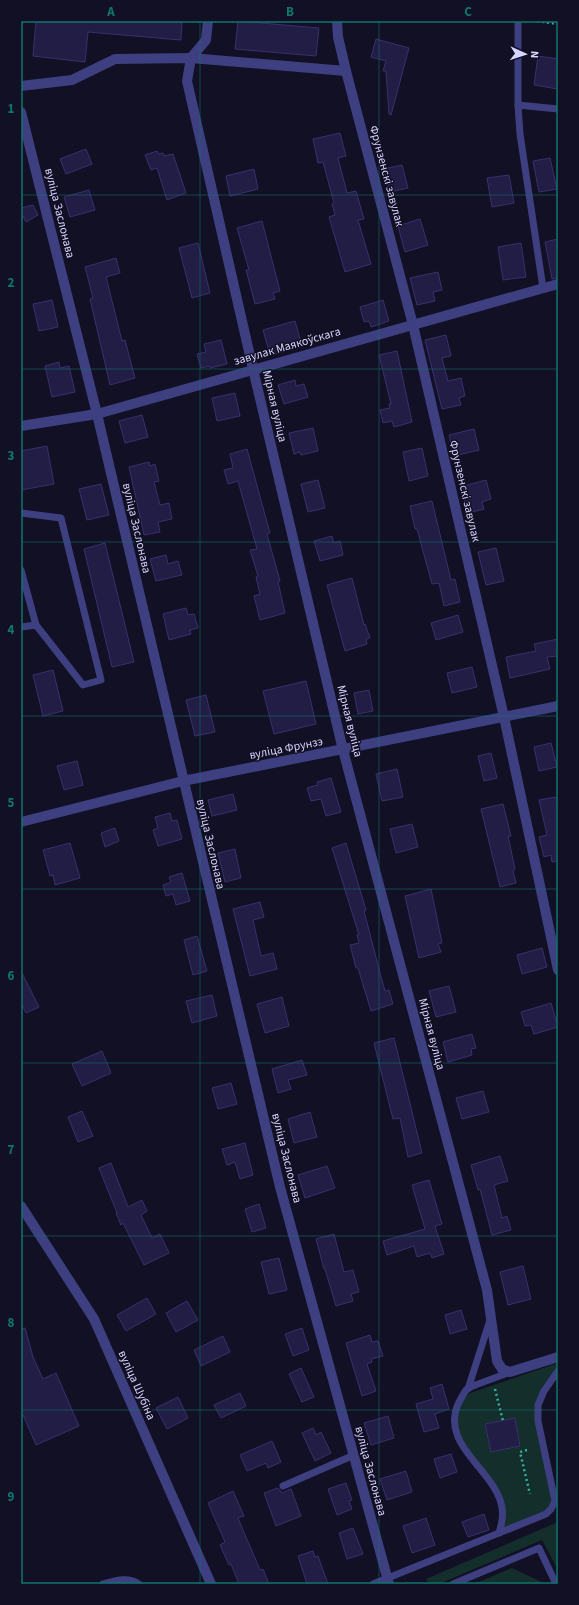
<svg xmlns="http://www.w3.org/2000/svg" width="579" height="1605" font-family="'Source Sans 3',sans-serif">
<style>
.green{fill:#132e2b}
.building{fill:#221d44;stroke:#38306f}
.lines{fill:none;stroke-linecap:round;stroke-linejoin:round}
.path{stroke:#35b1a1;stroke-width:2.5;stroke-dasharray:2 3;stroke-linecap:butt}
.lane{stroke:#3d3f81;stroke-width:7}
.street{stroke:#3d3f81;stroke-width:10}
.grid{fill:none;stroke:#0f766e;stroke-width:1;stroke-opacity:0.55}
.labels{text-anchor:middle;stroke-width:3;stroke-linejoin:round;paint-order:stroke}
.street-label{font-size:12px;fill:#d7d4fd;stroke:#121024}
.neatline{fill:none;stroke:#0f766e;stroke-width:1.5}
.grid-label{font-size:13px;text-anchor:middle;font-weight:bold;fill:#0f766e}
</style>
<rect width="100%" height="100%" fill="#121024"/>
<!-- green -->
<g class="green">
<polygon points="558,1363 558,1371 538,1405 555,1501 551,1509 499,1533 501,1504 470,1457 455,1426 461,1398 473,1392"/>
<polygon points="558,1522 558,1570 542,1540 439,1584 429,1584 426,1579"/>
<polygon points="512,1568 546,1584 474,1584"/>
</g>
<!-- building -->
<g class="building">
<polygon points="36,21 182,21 181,40 88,32 85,62 33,56"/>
<polygon points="238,21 319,28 316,56 235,49"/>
<polygon points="376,39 409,48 391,115 389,114 386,71 383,71 386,61 371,57"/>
<polygon points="538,56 558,59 558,89 534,85"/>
<polygon points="340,133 346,156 338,158 347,193 356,191 364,219 358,220 371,264 345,272 329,217 335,215 332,204 334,203 323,162 318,163 313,139"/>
<polygon points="86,149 92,164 66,174 60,159"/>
<polygon points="157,151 159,154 163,153 164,156 173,154 186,193 167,200 157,168 151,170 145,155"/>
<polygon points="550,158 557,189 539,192 533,161"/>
<polygon points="402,165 408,188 390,192 384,169"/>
<polygon points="254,169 258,189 230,196 226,176"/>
<polygon points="509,175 514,203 492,207 487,178"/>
<polygon points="89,190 95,210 70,217 64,197"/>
<polygon points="33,205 38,215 26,222 21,212 21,208"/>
<polygon points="420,219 428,245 405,252 398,226"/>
<polygon points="262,221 280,291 273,293 275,299 255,304 246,270 249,270 237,228"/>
<polygon points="558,239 558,278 552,279 545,242"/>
<polygon points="198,243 210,293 192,298 179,248"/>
<polygon points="521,243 526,277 503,280 498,247"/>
<polygon points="116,258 120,273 106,277 122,341 125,340 135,378 110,385 90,299 93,298 85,267"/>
<polygon points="438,272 442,290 433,292 435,301 417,305 410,278"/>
<polygon points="52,300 58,327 39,331 33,304"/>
<polygon points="383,300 389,321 371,327 369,321 364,322 360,307"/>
<polygon points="295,321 301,342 287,346 289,350 270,355 263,330"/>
<polygon points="446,335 451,356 442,358 448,381 461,378 465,396 459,398 461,405 442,409 425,340"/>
<polygon points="221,340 227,364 210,368 210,366 201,368 197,354 206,352 204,344"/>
<polygon points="397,351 412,422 394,427 392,421 383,423 380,410 390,408 389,404 391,404 379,355"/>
<polygon points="59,362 60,368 69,366 75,392 52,397 45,366"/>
<polygon points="295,380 296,386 304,384 308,397 284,404 278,385"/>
<polygon points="235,393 240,416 217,421 212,398"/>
<polygon points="142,415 148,437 125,443 119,421"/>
<polygon points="313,428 318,451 301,455 300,452 294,454 289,433"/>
<polygon points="474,429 479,450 454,456 449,435"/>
<polygon points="47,446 54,484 21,490 21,451"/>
<polygon points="422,448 428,476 409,481 403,452"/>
<polygon points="247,449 270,533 267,534 280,581 278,582 285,613 260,620 254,596 260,594 256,577 258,576 250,550 257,549 238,481 228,484 224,470 233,468 230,454"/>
<polygon points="149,462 150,466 155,464 159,481 154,482 160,505 169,503 172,519 158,522 160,532 144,535 129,467"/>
<polygon points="318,480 325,508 308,512 301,484"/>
<polygon points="486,480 491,499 482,502 484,509 468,513 460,487"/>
<polygon points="101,484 109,515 87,520 79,489"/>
<polygon points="432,501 451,580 455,579 460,602 444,606 439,583 432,584 417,529 415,529 410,506"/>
<polygon points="332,536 334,543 340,541 343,555 320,561 314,541"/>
<polygon points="105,543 134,662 112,667 84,549"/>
<polygon points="496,548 504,581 486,585 478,552"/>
<polygon points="166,555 168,564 178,561 182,575 156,581 150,559"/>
<polygon points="352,578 364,625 365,624 370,638 366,639 367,644 345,651 327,585"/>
<polygon points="186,608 188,615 194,614 198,628 190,630 191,634 169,640 163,614"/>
<polygon points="458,615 463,632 436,640 431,623"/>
<polygon points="558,639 558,656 547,657 550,669 510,678 506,657 536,651 534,644"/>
<polygon points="472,667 477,687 452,693 447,673"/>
<polygon points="53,670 63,711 43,716 33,675"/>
<polygon points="306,681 316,724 274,734 263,691"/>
<polygon points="369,690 373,711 358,714 354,693"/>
<polygon points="206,695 215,732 195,736 186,700"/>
<polygon points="551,743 557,767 539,771 534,747"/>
<polygon points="491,753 497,778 484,781 478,756"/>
<polygon points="77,761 83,785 64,790 57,766"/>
<polygon points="397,769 403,797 382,801 376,774"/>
<polygon points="331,778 341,812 326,816 321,799 311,801 307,788 318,785 317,782"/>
<polygon points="233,794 237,810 212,816 208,800"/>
<polygon points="556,797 558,805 558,861 552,862 551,855 544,857 539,837 547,835 539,800"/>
<polygon points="503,804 511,836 508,836 515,869 513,871 516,883 500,887 481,809"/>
<polygon points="170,813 172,821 177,820 182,839 158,846 153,830 158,828 155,817"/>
<polygon points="412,824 418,847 396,853 390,829"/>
<polygon points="115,828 119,841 105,847 101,833"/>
<polygon points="70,843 80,878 55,885 53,875 50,876 43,850"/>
<polygon points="346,843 366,910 364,911 380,973 385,991 389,990 393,1004 371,1011 358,968 356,968 350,945 359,943 357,935 359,935 332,848"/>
<polygon points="235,849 241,878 225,882 218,853"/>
<polygon points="182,873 190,901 176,905 173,894 166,896 163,885 171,882 169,877"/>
<polygon points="431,889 442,943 438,944 441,952 419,958 405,896"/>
<polygon points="260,902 264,917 253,920 261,956 273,953 277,969 250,976 233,909"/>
<polygon points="197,936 207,971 193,975 184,940"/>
<polygon points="542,948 547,967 522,974 517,955"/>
<polygon points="21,971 39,1007 26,1013 21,1003"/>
<polygon points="449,986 456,1012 436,1017 429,991"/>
<polygon points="212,995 217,1016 192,1023 186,1001"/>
<polygon points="282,997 289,1026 265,1033 257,1004"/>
<polygon points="551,1003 558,1027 534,1034 531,1025 525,1026 521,1012"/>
<polygon points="472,1034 476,1048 471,1049 472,1055 448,1062 443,1042"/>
<polygon points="394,1038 422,1153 408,1157 400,1118 393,1119 374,1043"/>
<polygon points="102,1051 111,1073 82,1086 72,1064"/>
<polygon points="302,1060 307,1075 288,1080 291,1089 278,1093 272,1069"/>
<polygon points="231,1083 237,1104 218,1109 212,1088"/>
<polygon points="483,1091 489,1112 462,1119 456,1098"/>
<polygon points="82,1111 93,1136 78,1142 68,1117"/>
<polygon points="310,1112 317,1137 294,1143 288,1119"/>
<polygon points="245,1143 253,1175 240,1179 235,1162 227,1165 222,1149"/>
<polygon points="500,1156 508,1181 494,1185 502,1218 507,1216 511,1230 492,1235 480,1189 478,1190 471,1165"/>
<polygon points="111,1163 128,1207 142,1200 147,1211 141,1215 152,1238 160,1234 169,1253 144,1265 123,1223 121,1225 116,1213 117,1213 99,1168"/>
<polygon points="327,1166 335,1188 305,1198 298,1175"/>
<polygon points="429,1180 442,1224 435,1226 444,1254 432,1258 430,1253 417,1257 414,1246 387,1255 383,1241 425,1229 412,1185"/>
<polygon points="259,1204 266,1228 252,1232 245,1209"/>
<polygon points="334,1234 344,1272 353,1270 359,1292 351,1294 353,1301 336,1306 325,1269 324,1269 316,1239"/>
<polygon points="279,1258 287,1290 269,1294 261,1262"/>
<polygon points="523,1266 531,1299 508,1305 500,1272"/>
<polygon points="147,1298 156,1314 126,1331 117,1315"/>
<polygon points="187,1301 198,1320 176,1332 166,1313"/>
<polygon points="461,1310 467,1329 450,1334 445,1315"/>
<polygon points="25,1328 33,1357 43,1379 56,1373 79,1426 36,1445 21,1410 21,1329"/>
<polygon points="302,1328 309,1350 293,1356 285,1334"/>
<polygon points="370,1335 372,1342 378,1341 383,1356 371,1359 372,1362 367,1364 376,1391 362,1396 346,1343"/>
<polygon points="223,1336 230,1352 201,1366 194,1350"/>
<polygon points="301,1368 314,1397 302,1402 289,1374"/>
<polygon points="442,1384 449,1409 435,1414 439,1428 424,1432 416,1404 433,1399 430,1388"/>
<polygon points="240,1393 246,1406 221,1418 214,1405"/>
<polygon points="178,1397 188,1418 167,1429 156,1408"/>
<polygon points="388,1416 394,1438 371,1445 364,1423"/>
<polygon points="515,1418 520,1446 491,1452 485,1424"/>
<polygon points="313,1428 316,1435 321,1432 331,1453 315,1461 302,1433"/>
<polygon points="272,1441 281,1462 268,1468 266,1463 247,1471 240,1455"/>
<polygon points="451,1454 457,1472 440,1478 434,1459"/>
<polygon points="406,1471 412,1492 387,1500 380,1479"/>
<polygon points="346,1483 352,1500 349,1501 352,1509 337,1515 328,1489"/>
<polygon points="278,1488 282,1493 291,1489 301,1516 276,1526 264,1493"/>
<polygon points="233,1491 244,1516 238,1518 260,1570 263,1569 269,1584 239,1584 231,1564 229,1565 220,1545 225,1542 208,1503"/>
<polygon points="484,1514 489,1530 468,1537 462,1522"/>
<polygon points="426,1518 435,1545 412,1553 403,1526"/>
<polygon points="353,1528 363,1554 347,1559 339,1533"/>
<polygon points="313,1551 315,1557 318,1556 328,1584 307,1584 298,1556"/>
</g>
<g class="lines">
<!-- path -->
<g class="path">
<polyline points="537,21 558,24"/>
<polyline points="495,1389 503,1421"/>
<polyline points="527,1450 520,1452 530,1494"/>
</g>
<!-- lane -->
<g class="lane">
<polyline points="518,21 518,105 558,109"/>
<polyline points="518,105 520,134 543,288"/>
<polyline points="21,513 61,518 101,680 83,685 36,625 21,627"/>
<polyline points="21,570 36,625"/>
<polyline points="468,1389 490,1320"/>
<polyline points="283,1486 354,1455"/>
<polyline points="558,1502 555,1501 538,1421 538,1405 544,1391 558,1371"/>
<path d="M499,1533C502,1523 504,1514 501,1503C491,1467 439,1444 459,1402C461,1399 464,1392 467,1389C472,1385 502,1376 510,1372"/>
<path d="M103,1584C114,1581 128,1576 139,1584"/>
<polyline points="373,1584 546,1514 551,1509 555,1501"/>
<polyline points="453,1584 539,1548 556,1584"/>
</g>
<!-- street -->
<g class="street">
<polyline points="208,21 206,40 191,58 187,81 253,369 343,750 487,1290 497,1361 502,1369 510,1372 558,1357"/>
<polyline points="337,21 338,37 346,71 413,325 504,717 558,970"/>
<polyline points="21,86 72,80 115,59 191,58 346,71"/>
<polyline points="21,112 97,414 280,1187 389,1584"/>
<polyline points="21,426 97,414 558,284"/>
<polyline points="21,822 183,781 558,706"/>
<polyline points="21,1206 94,1319 211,1584"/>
</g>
</g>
<!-- grid -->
<path class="grid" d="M200,21V1584M379,21V1584M21,195H558M21,369H558M21,542H558M21,716H558M21,889H558M21,1063H558M21,1236H558M21,1410H558"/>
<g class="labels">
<!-- street labels -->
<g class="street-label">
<text transform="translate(387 176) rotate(75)" y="4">Фрунзенскі завулак</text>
<text transform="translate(60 213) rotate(76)" y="4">вуліца Заслонава</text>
<text transform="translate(287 346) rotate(-16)" y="4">завулак Маякоўскага</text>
<text transform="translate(275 406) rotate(77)" y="4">Мірная вуліца</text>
<text transform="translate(465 491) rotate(77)" y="4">Фрунзенскі завулак</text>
<text transform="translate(137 528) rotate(77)" y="4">вуліца Заслонава</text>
<text transform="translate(350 721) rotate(76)" y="4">Мірная вуліца</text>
<text transform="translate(286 748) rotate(-11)" y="4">вуліца Фрунзэ</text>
<text transform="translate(211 844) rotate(77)" y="4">вуліца Заслонава</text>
<text transform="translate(432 1034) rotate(75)" y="4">Мірная вуліца</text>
<text transform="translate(287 1158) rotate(76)" y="4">вуліца Заслонава</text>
<text transform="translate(137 1385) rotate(66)" y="4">вуліца Шубіна</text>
<text transform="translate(371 1471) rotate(75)" y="4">вуліца Заслонава</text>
</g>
</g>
<!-- border -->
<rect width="579" height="1605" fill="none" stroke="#121024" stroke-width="44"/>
<!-- north arrow -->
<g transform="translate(525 54) rotate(93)" stroke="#121024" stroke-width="3" paint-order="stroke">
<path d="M0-3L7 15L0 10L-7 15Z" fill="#d7d4fd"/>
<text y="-6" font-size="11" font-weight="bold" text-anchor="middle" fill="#d7d4fd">N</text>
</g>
<rect x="22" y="22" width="535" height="1561" class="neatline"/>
<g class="grid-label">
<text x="111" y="16">A</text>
<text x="290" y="16">B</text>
<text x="468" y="16">C</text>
<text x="11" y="113">1</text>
<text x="11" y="287">2</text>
<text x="11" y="460">3</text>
<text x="11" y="634">4</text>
<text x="11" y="807">5</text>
<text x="11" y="980">6</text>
<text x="11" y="1154">7</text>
<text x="11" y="1327">8</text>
<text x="11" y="1501">9</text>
</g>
</svg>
